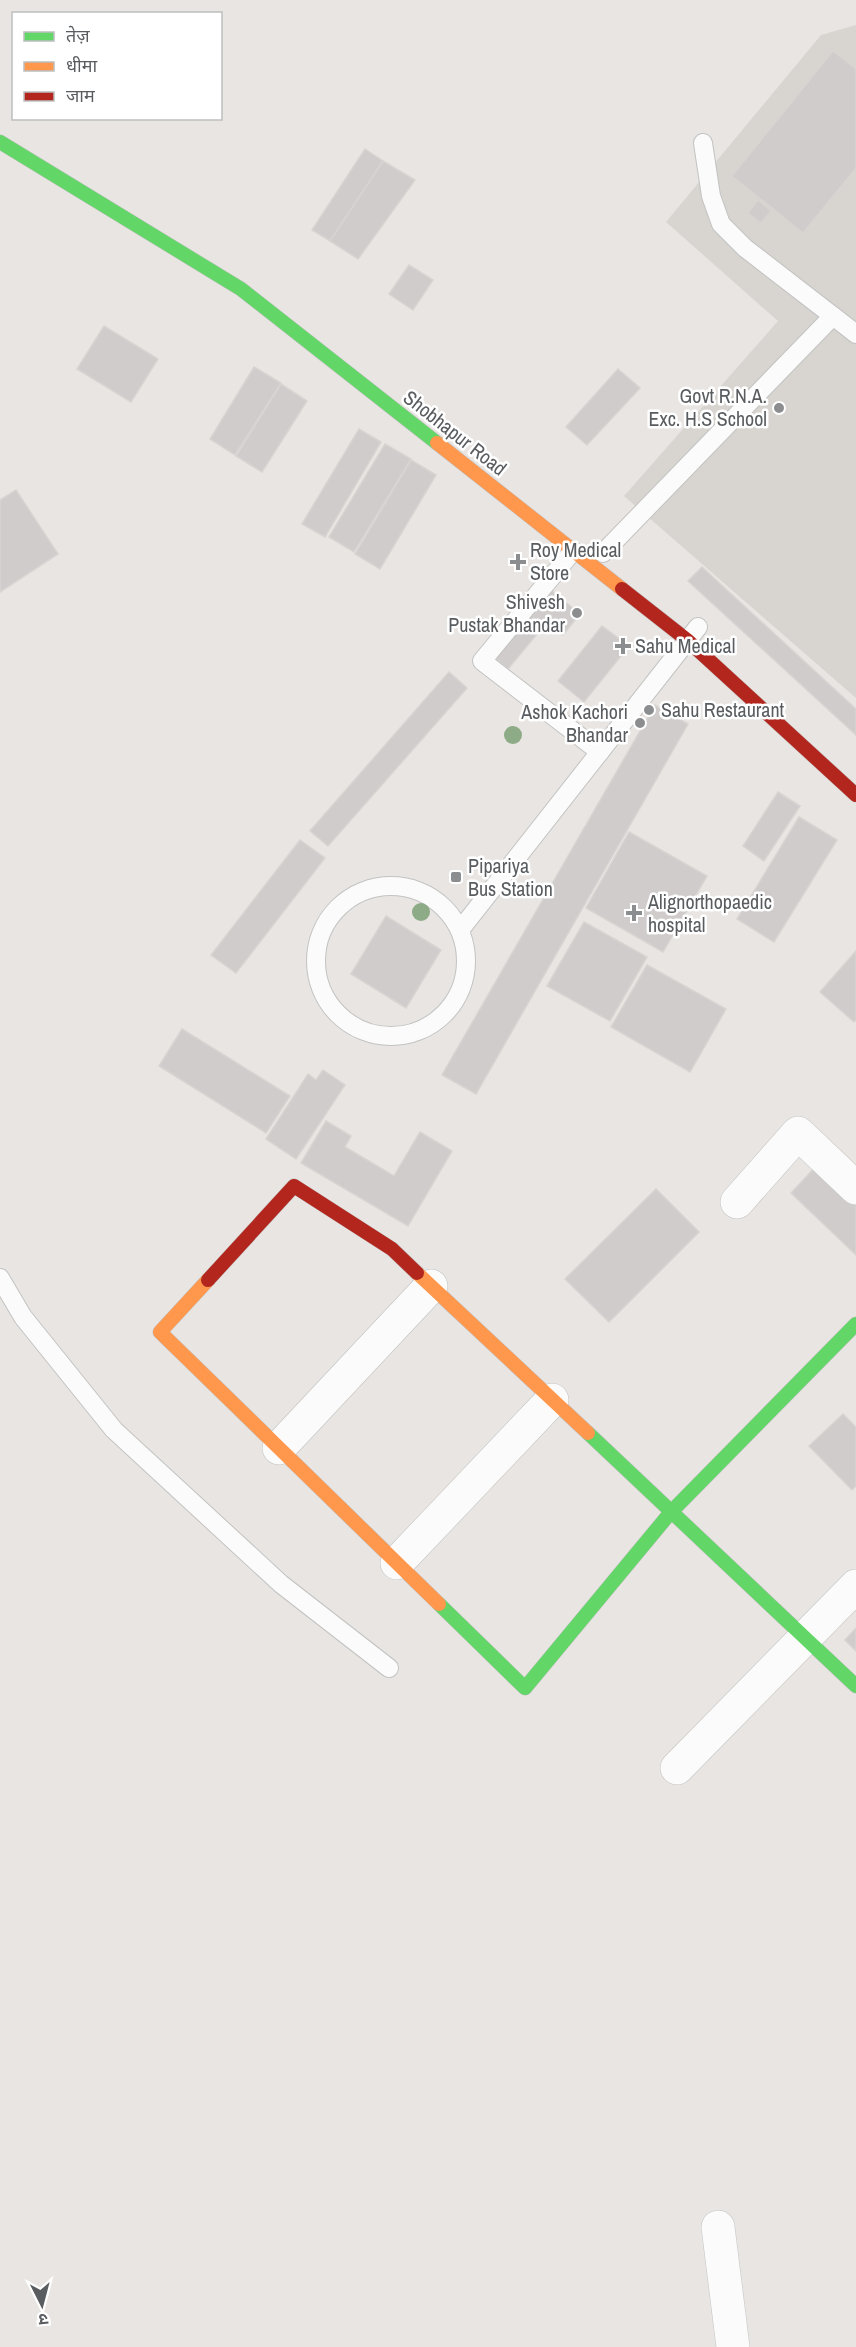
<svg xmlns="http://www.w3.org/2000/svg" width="856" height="2347" font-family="'Archivo Narrow','Noto Sans Devanagari',sans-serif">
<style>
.education{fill:#d8d5d1}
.building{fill:#cfcccb;stroke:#d7d4d2;stroke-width:1.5}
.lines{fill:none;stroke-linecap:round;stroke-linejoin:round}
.lane-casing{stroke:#c2c3c2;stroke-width:20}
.street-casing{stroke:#c2c3c2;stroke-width:34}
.fast-casing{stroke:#c2c2c2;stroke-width:15}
.slow-casing{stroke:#c2c2c2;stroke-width:15}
.jam-casing{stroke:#c2c2c2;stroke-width:15}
.lane{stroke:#fcfbfb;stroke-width:18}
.street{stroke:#fcfbfb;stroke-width:33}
.fast{stroke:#63d668;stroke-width:14}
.slow{stroke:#ff974d;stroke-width:14}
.jam{stroke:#b3261e;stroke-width:14}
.tree{fill:#8eab87}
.poi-dot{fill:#8b8d8e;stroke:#fff;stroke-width:2}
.labels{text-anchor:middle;stroke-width:5;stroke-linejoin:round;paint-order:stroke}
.poi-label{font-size:20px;fill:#595d60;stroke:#fff;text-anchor:start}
.street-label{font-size:20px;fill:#595d60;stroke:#fff}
</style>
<rect width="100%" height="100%" fill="#e8e5e2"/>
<!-- education -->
<polygon class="education" points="856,25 856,698 624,496 778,321 666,222 821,35"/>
<!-- building -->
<g class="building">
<polygon points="833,51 856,69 856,168 803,233 732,176"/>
<polygon points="365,149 383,161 330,241 312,230"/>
<polygon points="383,161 415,180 358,259 330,241"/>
<polygon points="758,200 771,211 761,223 748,213"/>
<polygon points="409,265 433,280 413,310 389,294"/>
<polygon points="104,326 158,359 131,402 77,369"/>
<polygon points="254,367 281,383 235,455 210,439"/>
<polygon points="618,369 640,388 587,445 566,427"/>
<polygon points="281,384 307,401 262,472 236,456"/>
<polygon points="359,429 381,442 325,537 302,524"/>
<polygon points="385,444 411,459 354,552 329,537"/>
<polygon points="411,460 436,475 380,569 355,554"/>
<polygon points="16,490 58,554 0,592 0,500"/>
<polygon points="702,567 856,709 856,735 688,581"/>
<polygon points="551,590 580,614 563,635 547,622 508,669 495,658"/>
<polygon points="602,626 629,646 584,702 558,681"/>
<polygon points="449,672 467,688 328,846 310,831"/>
<polygon points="655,705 688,724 476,1094 442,1075"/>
<polygon points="778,792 800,806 764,861 743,846"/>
<polygon points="799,817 837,840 774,942 737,919"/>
<polygon points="629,832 707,876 663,952 586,908"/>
<polygon points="300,840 325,858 236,973 211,955"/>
<polygon points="386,916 441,950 406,1008 351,974"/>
<polygon points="584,922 647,957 610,1021 547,986"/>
<polygon points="856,951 856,1020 854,1022 820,992"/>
<polygon points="647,965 726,1009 690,1072 611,1027"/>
<polygon points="182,1029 290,1096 266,1133 159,1066"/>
<polygon points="323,1070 345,1085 296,1159 266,1139 308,1074 316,1080"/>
<polygon points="326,1121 351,1136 345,1147 394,1176 420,1132 452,1151 408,1226 301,1163"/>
<polygon points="818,1164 856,1201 856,1255 791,1193"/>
<polygon points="656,1189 699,1232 609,1322 565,1279"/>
<polygon points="843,1414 856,1427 856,1486 852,1490 809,1446"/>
<polygon points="856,1628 856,1651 845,1640"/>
</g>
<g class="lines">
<!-- lane casing -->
<g class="lane-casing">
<g id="lane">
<polyline points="703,143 711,196 721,224 745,248 833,316"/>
<polyline points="573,551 482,661 600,752"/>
<polyline points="603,553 833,316 856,334"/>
<circle cx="391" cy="961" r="75"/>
<polyline points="460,930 698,627"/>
<polyline points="0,1278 23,1317 114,1430 281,1584 389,1668"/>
</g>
</g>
<!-- street casing -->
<g class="street-casing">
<g id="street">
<polyline points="737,1202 798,1133 856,1188"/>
<polyline points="279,1448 431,1286"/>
<polyline points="397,1563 552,1400"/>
<polyline points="677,1768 856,1586"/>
<polyline points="718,2227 733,2347"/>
</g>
</g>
<!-- fast casing -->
<g class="fast-casing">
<g id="fast">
<polyline points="0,142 241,289 437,443"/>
<polyline points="588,1433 856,1686"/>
<polyline points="439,1604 525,1688 671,1512 856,1324"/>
</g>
</g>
<!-- slow casing -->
<g class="slow-casing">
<g id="slow">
<polyline points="437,443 622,589"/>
<polyline points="417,1273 588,1433"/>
<polyline points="208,1280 160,1332 439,1604"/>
</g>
</g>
<!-- jam casing -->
<g class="jam-casing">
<g id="jam">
<polyline points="622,589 687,640 856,795"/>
<polyline points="208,1280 294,1186 392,1249 417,1273"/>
</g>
</g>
<!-- lane -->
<use href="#lane" class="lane"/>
<!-- street -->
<use href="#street" class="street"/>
<!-- fast -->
<use href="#fast" class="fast"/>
<!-- slow -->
<use href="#slow" class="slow"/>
<!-- jam -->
<use href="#jam" class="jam"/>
</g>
<!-- trees -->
<g class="tree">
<circle cx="513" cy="735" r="9"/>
<circle cx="421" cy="912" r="9"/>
</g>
<!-- markers -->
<g class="poi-dot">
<circle cx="779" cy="408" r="6"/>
<path d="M515 553h6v6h6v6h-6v6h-6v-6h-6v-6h6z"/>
<circle cx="577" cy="613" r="6"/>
<path d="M620 637h6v6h6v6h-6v6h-6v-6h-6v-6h6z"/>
<circle cx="649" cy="710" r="6"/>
<circle cx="640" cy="723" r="6"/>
<rect x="450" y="871" width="12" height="12" rx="3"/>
<path d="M631 904h6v6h6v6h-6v6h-6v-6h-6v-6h6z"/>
</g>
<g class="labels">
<!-- poi labels -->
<g class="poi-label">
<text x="767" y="403" text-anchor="end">Govt R.N.A.<tspan x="767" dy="23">Exc. H.S School</tspan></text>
<text x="530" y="557">Roy Medical<tspan x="530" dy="23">Store</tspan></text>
<text x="565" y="609" text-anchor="end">Shivesh<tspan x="565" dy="23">Pustak Bhandar</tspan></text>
<text x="635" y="653">Sahu Medical</text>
<text x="661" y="717">Sahu Restaurant</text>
<text x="628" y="719" text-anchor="end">Ashok Kachori<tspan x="628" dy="23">Bhandar</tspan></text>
<text x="468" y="873">Pipariya<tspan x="468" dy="23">Bus Station</tspan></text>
<text x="648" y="909">Alignorthopaedic<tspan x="648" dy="23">hospital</tspan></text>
</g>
<!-- street labels -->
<g class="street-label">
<text transform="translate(455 433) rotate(38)" y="7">Shobhapur Road</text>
</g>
</g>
<!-- legend -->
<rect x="12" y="12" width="210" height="108" fill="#ffffff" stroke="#bdbebf" stroke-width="1.5"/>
<rect x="24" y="32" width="30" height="9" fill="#63d668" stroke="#bdbebf" stroke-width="1.5"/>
<text x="66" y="42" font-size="18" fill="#595d60">तेज़</text>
<rect x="24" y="62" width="30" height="9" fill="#ff974d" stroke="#bdbebf" stroke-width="1.5"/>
<text x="66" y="72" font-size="18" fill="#595d60">धीमा</text>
<rect x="24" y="92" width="30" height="9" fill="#b3261e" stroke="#bdbebf" stroke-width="1.5"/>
<text x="66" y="102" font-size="18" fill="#595d60">जाम</text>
<!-- north arrow -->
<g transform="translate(42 2305) rotate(174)" stroke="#ffffff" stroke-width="4.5" paint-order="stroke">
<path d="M0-4.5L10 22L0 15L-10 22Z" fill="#595d60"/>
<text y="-9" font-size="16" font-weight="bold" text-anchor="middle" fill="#595d60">उ</text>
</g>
</svg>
